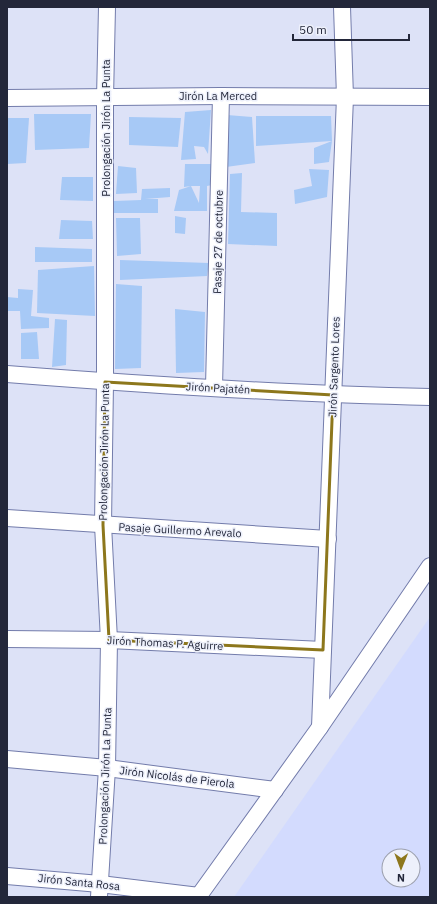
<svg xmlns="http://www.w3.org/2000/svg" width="437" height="904" font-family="'IBM Plex Sans',sans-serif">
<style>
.built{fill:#d3dbfe;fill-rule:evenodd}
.building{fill:#a7c9f6;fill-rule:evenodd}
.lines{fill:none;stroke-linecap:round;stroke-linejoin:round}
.street-casing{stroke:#737cab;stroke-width:18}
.street{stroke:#fff;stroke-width:16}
.marked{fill:none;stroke:#8d771c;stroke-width:3;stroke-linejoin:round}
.labels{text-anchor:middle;stroke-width:3;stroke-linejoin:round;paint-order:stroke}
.street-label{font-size:11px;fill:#23273a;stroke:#edf0fb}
</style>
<rect width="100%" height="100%" fill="#dde2f7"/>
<!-- built -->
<path class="built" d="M430,617V897H234ZM389,856H413V880H389Z"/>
<!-- building -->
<g class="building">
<polygon points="211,110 208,154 204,147 194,146 196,159 181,160 185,112"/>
<polygon points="34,114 91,114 89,148 35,150"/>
<polygon points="227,115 252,117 255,163 226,167"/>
<polygon points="256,116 331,116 332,141 329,162 314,164 314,148 332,141 256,146"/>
<polygon points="129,117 181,118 178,147 129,145"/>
<polygon points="7,118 29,118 26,163 7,164"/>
<path d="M185,164H212V185L207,186V211H174L179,190L191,186L184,187ZM191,186H200L199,203Z"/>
<polygon points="118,166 136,168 137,193 116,194"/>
<polygon points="309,169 329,170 327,197 295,204 294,190 312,186"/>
<polygon points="242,173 241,212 277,213 277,246 228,244 230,174"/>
<polygon points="62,177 93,177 93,201 60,200"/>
<polygon points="170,188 170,197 145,199 158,199 158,213 113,213 114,201 141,200 142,189"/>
<polygon points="175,216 186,218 185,234 175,233"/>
<polygon points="116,218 140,218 141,254 117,256"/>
<polygon points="61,220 92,221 93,239 59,239"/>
<polygon points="35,247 92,249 92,262 35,262"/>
<polygon points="120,260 209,263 207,276 120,280"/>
<polygon points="94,266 95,316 37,313 38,270"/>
<polygon points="116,284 142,286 141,368 115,369"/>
<polygon points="18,289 33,290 31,316 49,318 49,328 21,329 20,311 7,311 7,297 18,298"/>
<polygon points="175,309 205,312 204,372 176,373"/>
<polygon points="55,319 67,320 66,365 52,367"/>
<polygon points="37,332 39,359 21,359 21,333"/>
</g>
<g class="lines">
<!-- street casing -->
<g class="street-casing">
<g id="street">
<polyline points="7,98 221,96 430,97"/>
<path d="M7,374C148,385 289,394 430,397"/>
<polyline points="214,387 221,96"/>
<polyline points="7,518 328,539"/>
<polyline points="7,639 109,640 323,650"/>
<polyline points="320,727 345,97 342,7"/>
<polyline points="7,759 107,768 275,790"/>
<polyline points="7,876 100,884 199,896"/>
<polyline points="99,897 107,768 109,640 103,525 105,382 105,98 107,7"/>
<polyline points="198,897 320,727 430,566"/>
</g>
</g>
<!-- street -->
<use href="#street" class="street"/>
</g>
<!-- marked area -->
<path class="marked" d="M105,382L333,395L323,650L109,640L103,525Z"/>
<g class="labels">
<!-- street labels -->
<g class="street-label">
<text x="218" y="100">Jirón La Merced</text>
<text transform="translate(106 128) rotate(-90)" y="4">Prolongación Jirón La Punta</text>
<text transform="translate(218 242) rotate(-89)" y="4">Pasaje 27 de octubre</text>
<text transform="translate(334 367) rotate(-88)" y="4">Jirón Sargento Lores</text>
<text transform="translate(218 388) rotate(3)" y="4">Jirón Pajatén</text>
<text transform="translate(104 452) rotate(-89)" y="4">Prolongación Jirón La Punta</text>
<text transform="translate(180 530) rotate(3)" y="4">Pasaje Guillermo Arevalo</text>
<text transform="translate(165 643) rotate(3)" y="4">Jirón Thomas P. Aguirre</text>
<text transform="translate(105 776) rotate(-88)" y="4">Prolongación Jirón La Punta</text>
<text transform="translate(177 777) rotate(7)" y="4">Jirón Nicolás de Pierola</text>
<text transform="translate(79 882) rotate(6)" y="4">Jirón Santa Rosa</text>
</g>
</g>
<!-- border -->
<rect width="437" height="904" fill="none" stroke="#23273a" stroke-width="16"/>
<!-- north arrow -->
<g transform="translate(401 868) rotate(181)"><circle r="19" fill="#edf0fb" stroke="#9ca0ae"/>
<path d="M0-3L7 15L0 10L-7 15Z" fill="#8d771c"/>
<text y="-6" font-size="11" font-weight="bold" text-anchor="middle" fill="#23273a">N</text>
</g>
<!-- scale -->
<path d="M293 34v6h116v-6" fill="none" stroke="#23273a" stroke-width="2"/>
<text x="299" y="34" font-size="12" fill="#23273a" stroke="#edf0fb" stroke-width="3" paint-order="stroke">50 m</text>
</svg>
